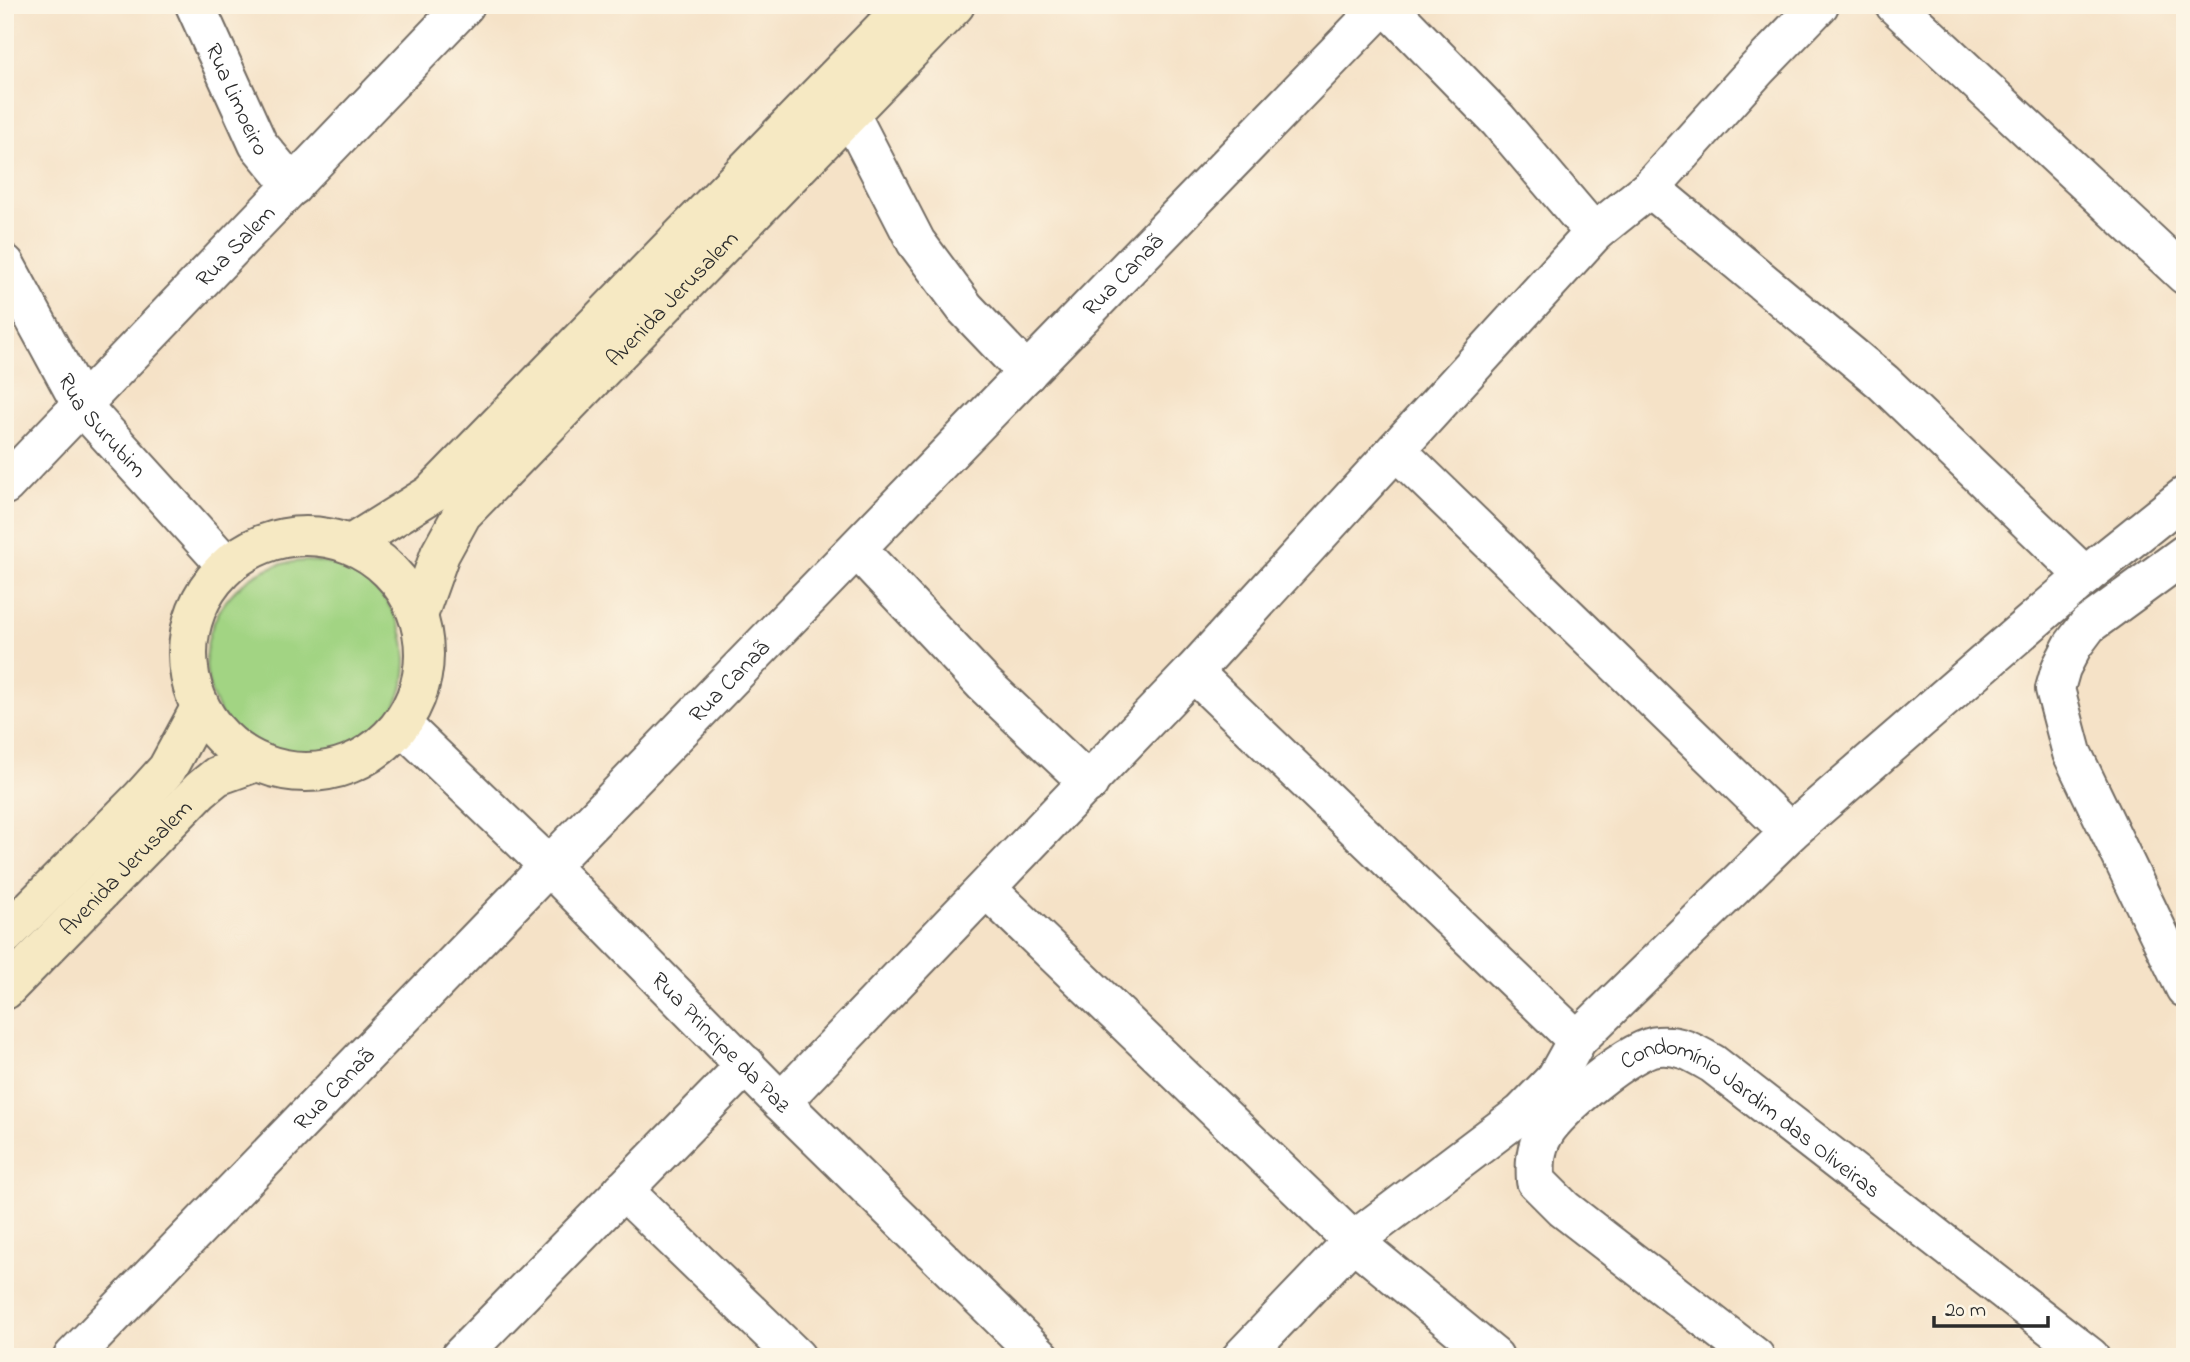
<svg xmlns="http://www.w3.org/2000/svg" width="2190" height="1362" font-family="'Indie Flower',sans-serif">
<style>
.green{fill:#a2d483;stroke:#668057;stroke-width:2}
.lines{fill:none;stroke-linecap:round;stroke-linejoin:round}
.street-casing{stroke:#726b62;stroke-width:42}
.secondary-casing{stroke:#726b62;stroke-width:42}
.street{stroke:#fff;stroke-width:38}
.secondary{stroke:#f6e9c3;stroke-width:38}
.labels{text-anchor:middle;stroke-width:5;stroke-linejoin:round;paint-order:stroke}
.street-label{font-size:23px;fill:#2b2b2b;stroke:#fcf5e5}
</style>
<rect width="100%" height="100%" fill="#fcf5e5"/>
<filter id="ink" filterUnits="userSpaceOnUse"><feTurbulence type="fractalNoise" baseFrequency=".0143" numOctaves="2"/><feDisplacementMap in="SourceGraphic" scale="14" xChannelSelector="R" yChannelSelector="G"/><feConvolveMatrix kernelMatrix="1 2 1 2 8 2 1 2 1" color-interpolation-filters="sRGB"/></filter>
<filter id="wash" filterUnits="userSpaceOnUse"><feTurbulence type="fractalNoise" baseFrequency=".00686" numOctaves="4" result="noise"/><feDisplacementMap in="SourceGraphic" scale="28" xChannelSelector="R" yChannelSelector="G"/><feGaussianBlur stdDeviation="1.57" result="paint"/><feColorMatrix in="noise" values="0 0 0 0 0 0 0 0 0 0 0 0 0 0 0 0 0 1.4 0 .05"/><feComposite in="paint" operator="in"/></filter>
<g filter="url(#wash)">
<rect width="100%" height="100%" fill="#f5e2c7"/>
<!-- green -->
<circle class="green" cx="306" cy="661" r="100"/>
</g>
<g filter="url(#ink)">
<g class="lines">
<!-- street casing -->
<g class="street-casing">
<g id="street">
<path id="s1" d="M195,5L258,144L293,186"/>
<polyline points="1386,5 1498,120 1594,233"/>
<polyline points="1895,5 2185,275"/>
<polyline points="838,85 850,114 916,242 965,308 1027,373"/>
<polyline points="1650,188 1883,382 2085,576"/>
<path id="s2" d="M5,264L82,406L226,565"/>
<polyline points="1396,450 1790,832"/>
<path id="s3" d="M5,485L465,5"/>
<polyline points="857,549 984,684 1089,783"/>
<polyline points="2185,554 2088,625 2073,645 2061,668 2055,689 2072,753 2185,988"/>
<polyline points="1193,672 1577,1040"/>
<path id="s4" d="M402,725L548,865L781,1102L1041,1357"/>
<polyline points="987,889 1353,1241 1494,1357"/>
<polyline points="781,1102 1193,672 1594,233 1650,188 1757,69 1819,5"/>
<polyline points="623,1190 796,1357"/>
<path id="s5" d="M73,1357L1383,5"/>
<polyline points="460,1357 746,1065"/>
<polyline points="1242,1357 1353,1241 1522,1113 1556,1078 1577,1040 1790,832 2085,576 2185,496"/>
<path id="s6" d="M1755,1357L1564,1209L1536,1181C1535,1164 1535,1149 1544,1134C1556,1111 1632,1047 1658,1046C1680,1044 1694,1053 1713,1064L2090,1357"/>
</g>
</g>
<!-- secondary casing -->
<g class="secondary-casing">
<g id="secondary">
<circle cx="306" cy="654" r="118"/>
<polyline points="351,544 431,494 906,5"/>
<path id="s7" d="M420,610L440,554L462,514L955,5"/>
<polyline points="5,935 141,798 167,769 200,708"/>
<path id="s8" d="M5,990L200,790L217,776L256,762"/>
</g>
</g>
<!-- street -->
<use href="#street" class="street"/>
<!-- secondary -->
<use href="#secondary" class="secondary"/>
</g>
</g>
<g class="labels">
<!-- street labels -->
<g class="street-label">
<text dy="8" stroke="none"><textPath href="#s1" startOffset="103">Rua Limoeiro</textPath></text>
<text dy="8" stroke="none"><textPath href="#s3" startOffset="332">Rua Salem</textPath></text>
<text dy="8" stroke="none"><textPath href="#s5" startOffset="1508">Rua Canaã</textPath></text>
<text dy="8" stroke="none"><textPath href="#s7" startOffset="406">Avenida Jerusalem</textPath></text>
<text dy="8" stroke="none"><textPath href="#s2" startOffset="189">Rua Surubim</textPath></text>
<text dy="8" stroke="none"><textPath href="#s5" startOffset="942">Rua Canaã</textPath></text>
<text dy="8" stroke="none"><textPath href="#s8" startOffset="172">Avenida Jerusalem</textPath></text>
<text dy="8" stroke="none"><textPath href="#s4" startOffset="450">Rua Principe da Paz</textPath></text>
<text dy="8" stroke="none"><textPath href="#s5" startOffset="374">Rua Canaã</textPath></text>
<text dy="8" stroke="none"><textPath href="#s6" startOffset="590">Condomínio Jardim das Oliveiras</textPath></text>
</g>
</g>
<!-- margin -->
<rect width="2190" height="1362" fill="none" stroke="#fcf5e5" stroke-width="28"/>
<!-- scale -->
<path d="M1934 1316v10h114v-10" fill="none" stroke="#2b2b2b" stroke-width="3.5"/>
<text x="1945" y="1316" font-size="21" fill="#2b2b2b" stroke="#fcf5e5" stroke-width="5" paint-order="stroke">20 m</text>
</svg>
